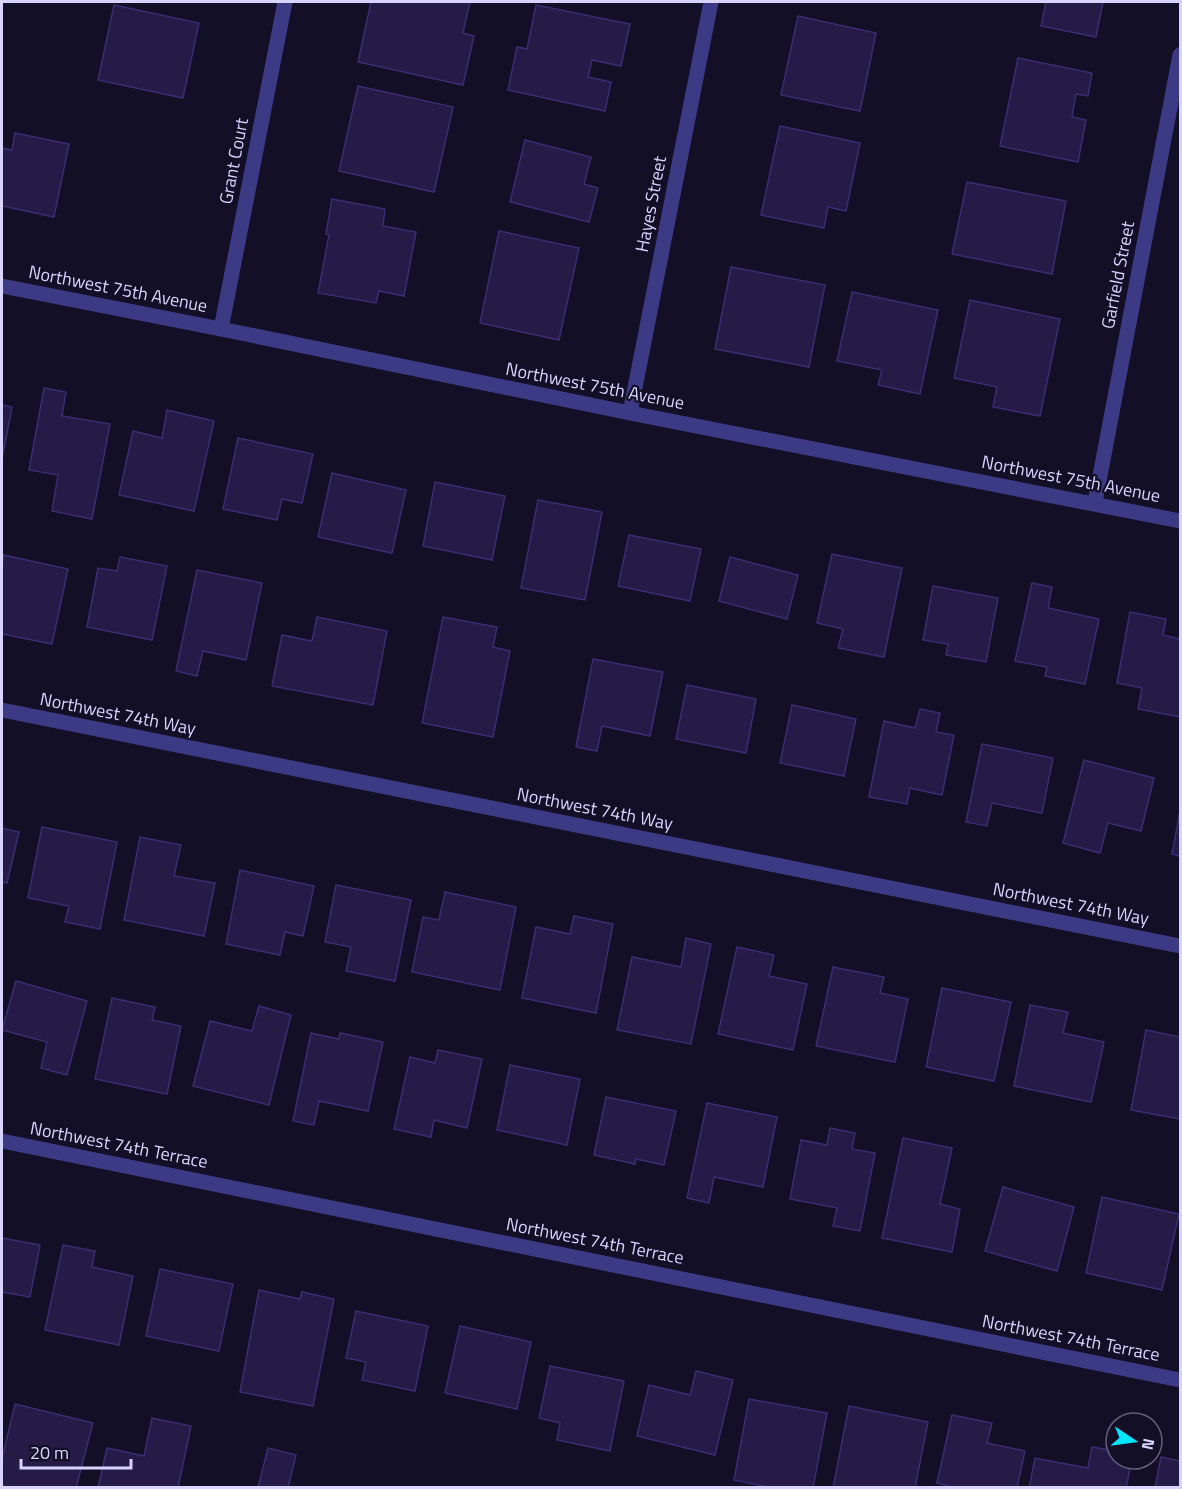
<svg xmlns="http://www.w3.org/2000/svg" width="1182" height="1489" font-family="'Titillium Web',sans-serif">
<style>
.building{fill:#241b47;stroke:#3b2d73;stroke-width:1.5}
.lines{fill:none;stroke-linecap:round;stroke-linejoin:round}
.street{stroke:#3d3a85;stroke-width:15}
.labels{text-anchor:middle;stroke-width:4.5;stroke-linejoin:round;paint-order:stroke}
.street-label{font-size:18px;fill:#d9d4ff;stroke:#130f26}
</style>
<rect width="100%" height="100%" fill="#130f26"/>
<!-- building -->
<g class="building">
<polygon points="371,2 470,2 463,33 474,36 463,85 358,62"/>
<polygon points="1046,2 1103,2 1096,37 1041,26"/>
<polygon points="114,5 199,23 183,98 98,80"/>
<polygon points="536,5 630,24 621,66 592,60 588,77 611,82 605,111 508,90 517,47 527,49"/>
<polygon points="798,16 876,33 860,111 781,95"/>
<polygon points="1018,58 1092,73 1088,96 1076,94 1072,117 1086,120 1078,162 1000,146"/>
<polygon points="358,86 453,107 434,192 339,171"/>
<polygon points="780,126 860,143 846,211 828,207 824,228 761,215"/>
<polygon points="15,133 69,144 54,217 2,206 2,148 12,150"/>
<polygon points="525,140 591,157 584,184 598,188 589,222 510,202"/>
<polygon points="967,182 1066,201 1052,274 952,254"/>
<polygon points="332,199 385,209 383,226 416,232 404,296 379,291 376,303 318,293 329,235 326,234"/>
<polygon points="499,231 579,248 559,340 480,323"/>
<polygon points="731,267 825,285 809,367 715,349"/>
<polygon points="852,292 938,310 920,394 878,385 882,370 837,361"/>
<polygon points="970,300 1060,319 1040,416 993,407 997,387 954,378"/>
<polygon points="44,388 66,392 62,416 110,424 92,519 52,511 58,475 29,470"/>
<polygon points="2,405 12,407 2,459"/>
<polygon points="167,410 214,421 194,511 119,495 133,431 162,438"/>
<polygon points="238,438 313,454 302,503 282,499 277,520 223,509"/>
<polygon points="332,473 406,490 392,553 318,537"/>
<polygon points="435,482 505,496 492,560 423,546"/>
<polygon points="538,500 602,512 585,600 521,588"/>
<polygon points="629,535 701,549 690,601 618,586"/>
<polygon points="832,554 902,568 884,657 838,648 843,629 817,623"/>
<polygon points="4,555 68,569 52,644 2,634 2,567"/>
<polygon points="120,557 167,566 152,640 87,627 98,568 117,571"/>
<polygon points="730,557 798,575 787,619 719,601"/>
<polygon points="197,570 262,583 246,660 203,651 197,676 176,671"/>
<polygon points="1032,583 1052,587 1048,608 1099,619 1085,684 1045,676 1047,667 1015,661"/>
<polygon points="933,586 998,598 986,662 946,655 948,644 923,640"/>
<polygon points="1130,612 1166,619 1163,635 1180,639 1180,717 1138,709 1142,688 1117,683"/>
<polygon points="317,617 387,631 373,705 272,686 282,635 312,641"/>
<polygon points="443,617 497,627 493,647 510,651 493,737 422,723"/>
<polygon points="593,659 663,672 650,736 602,726 597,751 576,747"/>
<polygon points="687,685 756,699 746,753 676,739"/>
<polygon points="792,705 856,719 844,776 780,763"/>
<polygon points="920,709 940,713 936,732 954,735 942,795 910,788 907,804 869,797 884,721 915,728"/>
<polygon points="982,744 1053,758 1042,813 992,803 987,826 966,822"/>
<polygon points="1084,760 1154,778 1141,831 1108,823 1100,853 1063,843"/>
<polygon points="1180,811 1180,856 1172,854"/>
<polygon points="42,827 117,842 100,929 65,922 69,906 28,898"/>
<polygon points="2,828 19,832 7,883 2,882"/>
<polygon points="140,837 181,845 174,876 215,883 204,936 124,920"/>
<polygon points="240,870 314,886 303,936 285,932 280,955 226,944"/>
<polygon points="336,885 411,900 395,981 346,971 351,947 325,942"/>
<polygon points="445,892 516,907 500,990 412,972 423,917 439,920"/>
<polygon points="574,916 613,924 596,1013 522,998 536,927 570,934"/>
<polygon points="686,938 711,944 691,1044 617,1030 632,957 681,967"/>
<polygon points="737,947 774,955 769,976 807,984 793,1050 718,1034"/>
<polygon points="833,967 884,977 880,993 908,999 895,1062 816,1046"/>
<polygon points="16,981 87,1001 67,1075 41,1068 47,1042 2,1030"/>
<polygon points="942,988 1011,1002 994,1081 926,1067"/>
<polygon points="112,998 155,1007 152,1020 181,1026 167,1094 95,1079"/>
<polygon points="1030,1005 1068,1012 1063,1033 1104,1042 1091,1102 1014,1086"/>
<polygon points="259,1006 291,1015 269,1105 193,1086 210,1021 252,1031"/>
<polygon points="1146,1030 1180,1037 1180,1119 1131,1110"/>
<polygon points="311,1033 339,1039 340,1033 383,1042 368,1111 319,1101 314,1125 293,1121"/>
<polygon points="438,1050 482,1059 467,1128 434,1120 431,1137 394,1129 410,1057 435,1063"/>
<polygon points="510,1065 580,1079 567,1145 497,1130"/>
<polygon points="606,1097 676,1111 664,1165 636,1159 635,1164 594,1155"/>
<polygon points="707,1103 777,1117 763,1187 714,1177 709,1203 687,1198"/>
<polygon points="830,1128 855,1133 852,1149 875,1153 860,1231 833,1226 837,1208 790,1199 801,1140 827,1145"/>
<polygon points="903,1138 952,1148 940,1204 960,1209 952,1252 882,1238"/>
<polygon points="1003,1187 1074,1207 1057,1271 985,1251"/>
<polygon points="1102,1197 1179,1214 1162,1290 1086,1273"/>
<polygon points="2,1238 40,1245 30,1297 2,1292"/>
<polygon points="63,1245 95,1251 92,1267 133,1276 119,1345 45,1330"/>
<polygon points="160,1269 233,1284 219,1351 146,1336"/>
<polygon points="259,1290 300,1299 302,1292 334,1299 313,1406 240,1392"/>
<polygon points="356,1311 428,1326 415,1391 362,1380 366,1362 346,1358"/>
<polygon points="460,1326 531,1342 517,1409 445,1393"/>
<polygon points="550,1366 624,1381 610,1451 557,1440 560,1423 539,1418"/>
<polygon points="696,1371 733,1380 715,1455 637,1436 649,1385 690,1395"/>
<polygon points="749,1399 827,1413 813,1488 773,1488 734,1480"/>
<polygon points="15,1404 93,1423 76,1488 2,1488 2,1459"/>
<polygon points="849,1406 928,1422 915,1488 833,1488"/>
<polygon points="952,1415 992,1423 987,1443 1025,1451 1017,1488 956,1488 937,1483"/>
<polygon points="152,1418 191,1426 178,1488 98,1488 107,1448 144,1456"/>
<polygon points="1092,1447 1116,1451 1116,1459 1132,1459 1126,1488 1029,1488 1035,1458 1088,1468"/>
<polygon points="268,1448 296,1455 288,1488 258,1488"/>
<polygon points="1161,1457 1180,1461 1180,1488 1155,1488"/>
</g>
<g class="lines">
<!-- street -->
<g class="street">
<polyline points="2,286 221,329 630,413 1180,521"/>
<polyline points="221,329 285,2"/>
<polyline points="630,413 711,2"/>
<polyline points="1095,502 1180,55"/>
<polyline points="2,710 1180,946"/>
<polyline points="2,1141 1180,1380"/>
</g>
</g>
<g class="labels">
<!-- street labels -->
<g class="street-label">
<text transform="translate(234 161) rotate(-79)" y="6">Grant Court</text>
<text transform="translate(651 204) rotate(-79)" y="6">Hayes Street</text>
<text transform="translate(1118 275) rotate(-79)" y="6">Garfield Street</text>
<text transform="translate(118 289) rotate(11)" y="6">Northwest 75th Avenue</text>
<text transform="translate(595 386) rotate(11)" y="6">Northwest 75th Avenue</text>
<text transform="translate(1071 479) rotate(11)" y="6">Northwest 75th Avenue</text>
<text transform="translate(118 714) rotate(11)" y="6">Northwest 74th Way</text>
<text transform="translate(595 809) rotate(11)" y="6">Northwest 74th Way</text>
<text transform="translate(1071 904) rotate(11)" y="6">Northwest 74th Way</text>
<text transform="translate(119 1145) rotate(11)" y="6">Northwest 74th Terrace</text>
<text transform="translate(595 1241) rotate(11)" y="6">Northwest 74th Terrace</text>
<text transform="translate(1071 1338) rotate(11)" y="6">Northwest 74th Terrace</text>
</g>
</g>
<!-- border -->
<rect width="1182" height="1489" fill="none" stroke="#d9d4ff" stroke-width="6"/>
<!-- north arrow -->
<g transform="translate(1134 1441) rotate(103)"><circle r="28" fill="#130f26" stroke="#625e7d" stroke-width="1.5"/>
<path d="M0-4.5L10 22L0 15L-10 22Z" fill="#00e5ff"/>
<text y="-9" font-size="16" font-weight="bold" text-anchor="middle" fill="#d9d4ff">N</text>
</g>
<!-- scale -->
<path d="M21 1459v9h110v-9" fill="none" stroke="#d9d4ff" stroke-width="3"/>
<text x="30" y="1459" font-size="18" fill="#d9d4ff" stroke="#130f26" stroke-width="4.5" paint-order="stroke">20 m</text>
</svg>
